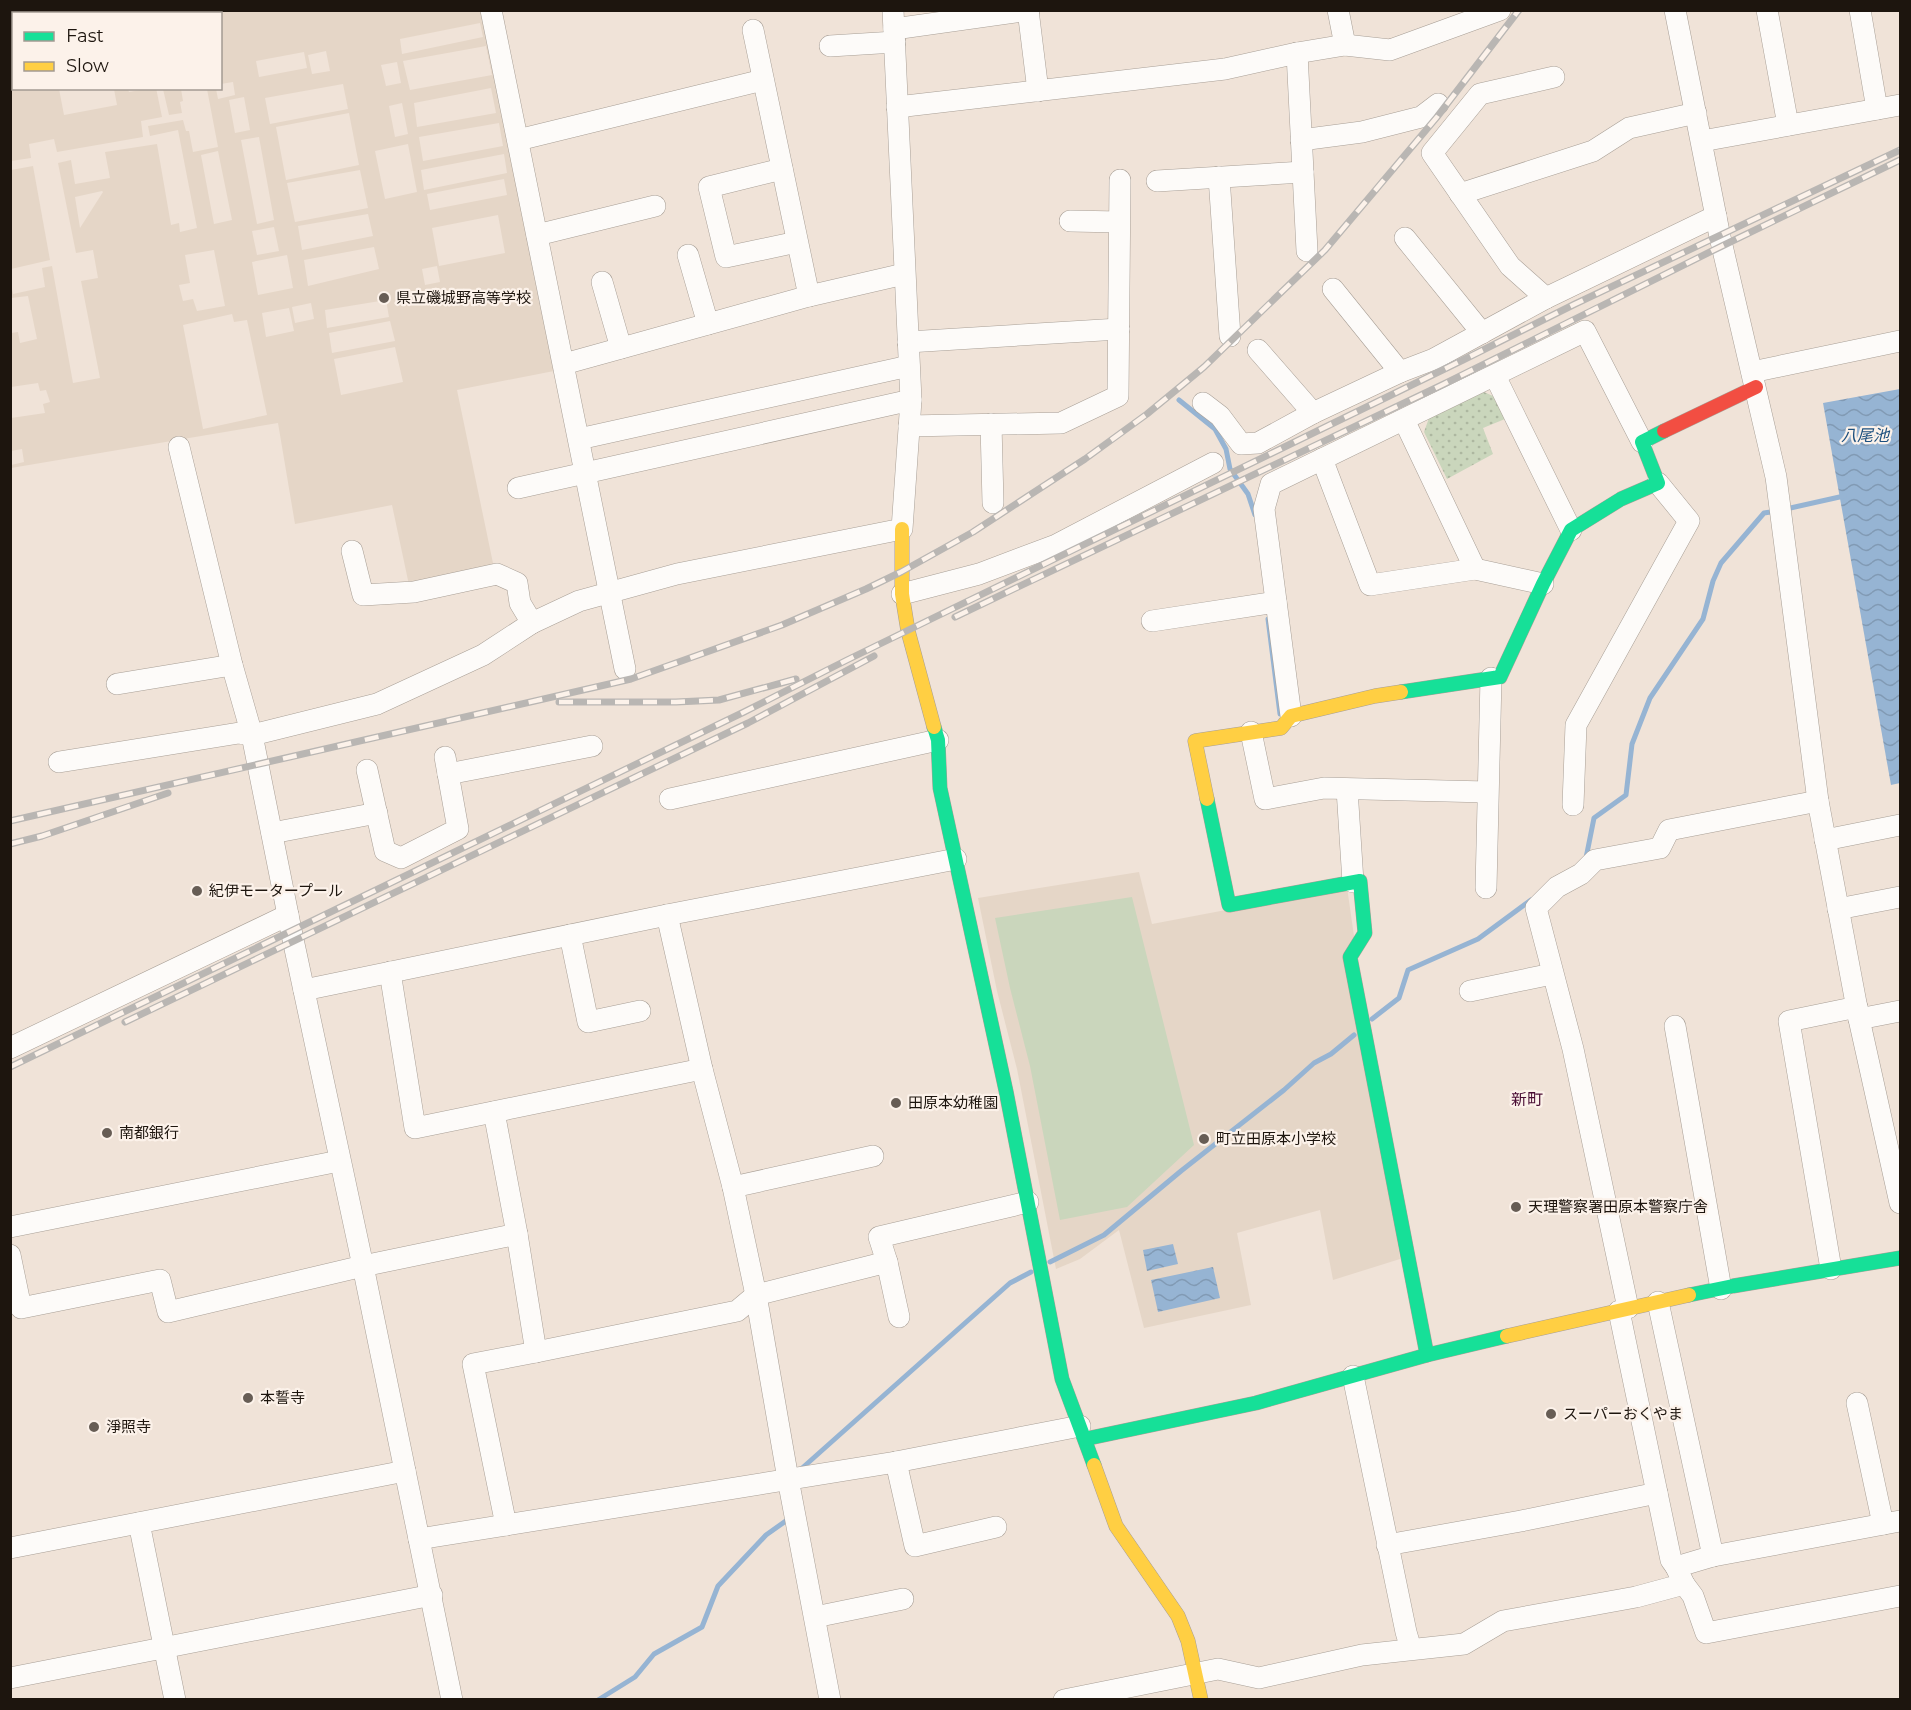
<svg xmlns="http://www.w3.org/2000/svg" width="1911" height="1710" font-family="Montserrat,'Noto Sans JP',sans-serif">
<style>
.education{fill:#e5d6c7;fill-rule:evenodd}
.green{fill:#cad6bc}
.park{fill:url(#park-dots)}
.water{fill:url(#water-waves)}
.lines{fill:none;stroke-linecap:round;stroke-linejoin:round}
.stream{stroke:#96b4d3;stroke-width:5}
.street-casing{stroke:#a89f96;stroke-width:22}
.fast-casing{stroke:#a89f96;stroke-width:15}
.slow-casing{stroke:#a89f96;stroke-width:15}
.jam-casing{stroke:#a89f96;stroke-width:15}
.street{stroke:#fdfbf9;stroke-width:21}
.fast{stroke:#16e098;stroke-width:14}
.slow{stroke:#ffcf43;stroke-width:14}
.jam{stroke:#f24e42;stroke-width:14}
.rail-casing{stroke:#b9b6b3;stroke-width:7}
.rail{stroke:#fcf2ea;stroke-width:4.5;stroke-dasharray:14;stroke-linecap:butt}
.poi-dot{fill:#675d55;stroke:#fcf2ea;stroke-width:2}
.labels{text-anchor:middle;stroke-width:4.5;stroke-linejoin:round;paint-order:stroke}
.poi-label{font-size:15px;fill:#1d150e;stroke:#fcf2ea;text-anchor:start}
.water-label{font-size:16px;font-style:italic;fill:#1c4f7e;stroke:#fcf2ea}
.neighbourhood-label{font-size:16px;fill:#490c33;stroke:#fcf2ea}
</style>
<defs>
<pattern id="park-dots" width="8" height="8" patternUnits="userSpaceOnUse" patternTransform="scale(1.5)"><rect width="8" height="8" fill="#cad6bc"/><path d="M2 2h.1M6 6h.1" fill="none" stroke="#adb7a0" stroke-width="1.8" stroke-linecap="round"/></pattern>
<pattern id="water-waves" width="16" height="10" patternUnits="userSpaceOnUse" patternTransform="scale(1.5)"><rect width="16" height="10" fill="#96b4d3"/><path d="M0 5q4-4 8 0t8 0" fill="none" stroke="#819ab4"/></pattern>
</defs>
<rect width="100%" height="100%" fill="#f0e3d8"/>
<!-- education -->
<g class="education">
<path d="M185,11H488L554,371L457,390L494,568L409,585L392,505L295,524L278,423L11,468V465L24,462L22,449L11,451V418L45,413L43,404L50,402L46,390L40,391L38,383L11,387V333L18,332L20,343L37,339L28,296L11,298L10,277L13,294L45,287L42,268L52,266L73,383L100,378L81,281L98,278L93,250L76,253L58,163L71,160L75,184L110,178L105,152L157,144L171,225L179,223L180,232L197,228L178,130L150,136L148,126L183,120L186,131H189L193,152L218,147L207,89H216L218,99L235,95L233,82L221,84L220,14L185,13ZM480,23L483,37L402,54L400,39ZM486,46L492,75L410,90L403,61ZM326,51L330,71L312,74L308,55ZM304,52L307,68L259,77L256,61ZM397,62L401,83L386,86L381,65ZM343,84L348,109L270,124L265,98ZM491,88L496,113L417,127L414,103ZM244,97L250,130L235,133L229,100ZM402,103L408,134L395,137L389,106ZM349,113L359,165L286,180L276,127ZM499,123L503,146L423,161L419,137ZM259,137L274,220L257,224L241,140ZM408,144L417,192L385,199L375,151ZM218,151L232,220L214,224L201,155ZM504,154L507,173L424,190L421,170ZM360,170L368,208L295,222L287,183ZM504,179L507,195L430,210L427,194ZM102,191L103,192L80,228L75,197ZM368,214L373,236L302,250L298,226ZM498,215L505,253L439,266L432,228ZM274,227L279,251L257,255L252,231ZM374,247L379,269L308,286L304,260ZM214,250L225,306L197,311L193,299L183,301L179,285L190,283L185,255ZM287,255L293,288L258,295L252,262ZM437,266L440,282L425,285L422,269ZM386,300L389,317L327,328L325,310ZM311,303L314,319L295,323L292,307ZM289,308L294,331L266,337L262,313ZM232,314L234,322L247,320L267,415L203,429L183,325ZM390,321L395,341L332,353L329,333ZM395,347L403,382L341,395L334,359Z"/>
<polygon points="13,55 14,88 59,89 64,115 117,105 114,89 128,89 129,92 146,89 156,88 162,117 141,121 143,137 57,152 54,139 29,144 31,158 11,161 10,56"/>
<polygon points="163,89 181,89 183,101 180,102 182,113 169,115"/>
<polygon points="33,166 50,260 11,269 11,170"/>
<polygon points="1139,872 1152,924 1347,887 1400,1259 1333,1280 1320,1210 1237,1233 1251,1305 1144,1328 1119,1230 1080,1259 1056,1269 1017,1069 997,991 978,898"/>
</g>
<!-- green -->
<polygon class="green" points="1132,897 1194,1145 1127,1207 1060,1220 1030,1066 1010,988 995,918"/>
<!-- park -->
<polygon class="park" points="1484,392 1495,397 1505,419 1483,428 1493,454 1447,479 1424,432 1429,418"/>
<!-- water -->
<g class="water">
<polygon points="1900,389 1900,783 1891,785 1823,403"/>
<polygon points="1173,1244 1178,1264 1147,1271 1143,1250"/>
<polygon points="1213,1267 1220,1298 1158,1312 1151,1280"/>
</g>
<g class="lines">
<!-- stream -->
<g class="stream">
<polyline points="1179,400 1215,429 1226,449 1230,469 1248,494 1255,515"/>
<polyline points="1786,509 1844,496"/>
<polyline points="1268,619 1280,714"/>
<polyline points="1586,858 1594,818 1626,795 1632,744 1650,698 1703,619 1713,581 1721,563 1764,513 1777,511"/>
<polyline points="1372,1019 1399,998 1408,970 1478,939 1531,900"/>
<polyline points="1050,1262 1104,1235 1181,1171 1284,1090 1314,1063 1331,1054 1354,1035"/>
<polyline points="800,1470 1010,1283 1031,1272"/>
<polyline points="598,1700 635,1677 654,1654 702,1627 718,1586 766,1535 790,1518"/>
</g>
<!-- street casing -->
<g class="street-casing">
<g id="street">
<polyline points="491,10 625,669"/>
<polyline points="1028,10 1038,91"/>
<polyline points="1338,10 1345,45"/>
<polyline points="1675,10 1720,237 1776,477 1818,801 1859,1019 1900,1203"/>
<polyline points="1767,10 1788,125"/>
<polyline points="1860,10 1877,109"/>
<polyline points="894,29 1029,10"/>
<polyline points="753,30 809,296"/>
<polyline points="830,46 895,42"/>
<polyline points="1297,53 1307,251"/>
<polyline points="897,107 1225,69 1297,53 1345,45 1390,50 1500,10"/>
<polyline points="518,140 763,80"/>
<polyline points="1301,140 1362,132 1421,117 1438,104"/>
<polyline points="1702,141 1900,105"/>
<polyline points="782,169 709,187 726,257 797,242"/>
<polyline points="1219,177 1230,336"/>
<polyline points="1157,181 1303,172"/>
<polyline points="1460,194 1593,151 1629,128 1696,113"/>
<polyline points="1070,221 1119,222"/>
<polyline points="537,235 655,206"/>
<polyline points="1405,238 1482,333"/>
<polyline points="688,255 708,324"/>
<polyline points="602,282 621,348"/>
<polyline points="1333,289 1400,372"/>
<polyline points="1546,298 1510,266 1432,153 1480,94 1554,77"/>
<polyline points="908,342 1119,329"/>
<polyline points="1258,350 1313,413"/>
<polyline points="564,364 809,296 904,274"/>
<polyline points="1752,372 1900,341"/>
<polyline points="1495,376 1571,530"/>
<polyline points="1203,403 1220,416 1241,444 1258,443 1313,413 1400,372 1434,359 1546,298 1716,216"/>
<polyline points="1404,420 1475,569 1543,584"/>
<polyline points="991,424 993,503"/>
<polyline points="909,426 1061,423 1118,396 1120,180"/>
<polyline points="579,439 909,366"/>
<polyline points="179,447 232,665 252,735 291,930 363,1266 452,1700"/>
<polyline points="1322,459 1370,585 1475,569"/>
<polyline points="518,488 911,400"/>
<polyline points="352,551 363,595 414,592 497,574 517,583 520,603 532,623"/>
<polyline points="902,594 979,574 1056,545 1213,463"/>
<polyline points="1152,621 1276,602"/>
<polyline points="117,684 232,665"/>
<polyline points="1291,716 1264,509 1271,484 1585,331 1642,442"/>
<polyline points="1251,732 1265,799 1324,788 1487,792"/>
<polyline points="59,762 239,733 252,735 377,704 483,655 532,623 579,601 677,574 902,529 911,400 893,10"/>
<polyline points="367,770 385,851 401,858 458,829 445,757"/>
<polyline points="448,774 592,746"/>
<polyline points="1347,789 1353,882"/>
<polyline points="670,799 938,740"/>
<polyline points="1573,805 1576,725 1689,521 1658,483"/>
<polyline points="272,833 377,813"/>
<polyline points="1825,840 1900,825"/>
<polyline points="1486,888 1491,678"/>
<polyline points="1838,909 1900,897"/>
<polyline points="667,915 702,1069 733,1187 756,1295 788,1479 830,1700"/>
<polyline points="570,935 588,1022 640,1011"/>
<polyline points="390,972 415,1128 702,1069"/>
<polyline points="304,990 667,915 956,859"/>
<polyline points="1470,991 1552,974"/>
<polyline points="1859,1019 1900,1011"/>
<polyline points="1675,1026 1721,1289"/>
<polyline points="10,1048 288,915"/>
<polyline points="494,1112 517,1234"/>
<polyline points="733,1187 873,1156"/>
<polyline points="10,1227 339,1161"/>
<polyline points="10,1255 21,1308 160,1280 168,1312 363,1266 517,1234 536,1352"/>
<polyline points="887,1262 899,1317"/>
<polyline points="1831,1269 1789,1021 1857,1007"/>
<polyline points="1658,1302 1713,1556"/>
<polyline points="1628,1308 1573,1049 1536,908 1557,887 1581,874 1595,860 1660,848 1669,830 1818,801"/>
<polyline points="1619,1311 1671,1560 1676,1567"/>
<polyline points="1353,1376 1406,1632 1411,1649"/>
<polyline points="1857,1403 1883,1524"/>
<polyline points="896,1462 915,1546 996,1527"/>
<polyline points="139,1523 175,1700"/>
<polyline points="506,1525 473,1364 536,1352 737,1311 756,1295 887,1262 879,1237 1028,1202"/>
<polyline points="419,1539 896,1462 1080,1426"/>
<polyline points="1387,1545 1521,1521 1657,1493"/>
<polyline points="10,1548 405,1471"/>
<polyline points="1684,1584 1693,1596 1706,1633 1900,1596"/>
<polyline points="815,1617 903,1599"/>
<polyline points="10,1678 432,1595"/>
<polyline points="1064,1700 1218,1669 1259,1678 1362,1655 1464,1644 1503,1621 1636,1597 1684,1584 1676,1567 1713,1556 1900,1521"/>
</g>
</g>
<!-- fast casing -->
<g class="fast-casing">
<g id="fast">
<polyline points="1401,692 1500,677 1543,584 1571,530 1621,499 1658,483 1642,442 1664,431"/>
<polyline points="934,727 938,740 940,788 1006,1091 1062,1379 1094,1465"/>
<polyline points="1207,799 1229,905 1360,881 1365,933 1350,957 1427,1355"/>
<polyline points="1689,1295 1733,1286 1900,1258"/>
<polyline points="1085,1439 1256,1403 1427,1355 1507,1336"/>
</g>
</g>
<!-- slow casing -->
<g class="slow-casing">
<g id="slow">
<polyline points="902,529 902,594 908,631 934,727"/>
<polyline points="1207,799 1195,741 1281,728 1291,716 1375,696 1401,692"/>
<polyline points="1507,1336 1689,1295"/>
<polyline points="1094,1465 1116,1526 1178,1616 1188,1641 1201,1700"/>
</g>
</g>
<!-- jam casing -->
<g class="jam-casing">
<polyline id="jam" points="1664,431 1756,387"/>
</g>
<!-- street -->
<use href="#street" class="street"/>
<!-- fast -->
<use href="#fast" class="fast"/>
<!-- slow -->
<use href="#slow" class="slow"/>
<!-- jam -->
<use href="#jam" class="jam"/>
<!-- rail casing -->
<g class="rail-casing">
<g id="rail">
<polyline points="955,617 1444,384 1722,246 1900,160"/>
<polyline points="559,702 676,702 719,700 796,679"/>
<polyline points="10,821 631,679 782,625 866,589 901,572 973,532 1085,459 1147,414 1204,367 1325,250 1437,117 1519,10"/>
<polyline points="10,844 42,836 168,793"/>
<polyline points="125,1022 748,723 874,656"/>
<polyline points="10,1067 744,712 847,660 1463,360 1575,304 1900,150"/>
</g>
</g>
<!-- rail -->
<use href="#rail" class="rail"/>
</g>
<!-- markers -->
<g class="poi-dot">
<circle cx="384" cy="298" r="6"/>
<circle cx="197" cy="891" r="6"/>
<circle cx="896" cy="1103" r="6"/>
<circle cx="107" cy="1133" r="6"/>
<circle cx="1204" cy="1139" r="6"/>
<circle cx="1516" cy="1207" r="6"/>
<circle cx="248" cy="1398" r="6"/>
<circle cx="1551" cy="1414" r="6"/>
<circle cx="94" cy="1427" r="6"/>
</g>
<g class="labels">
<!-- poi labels -->
<g class="poi-label">
<text x="396" y="303">県立磯城野高等学校</text>
<text x="209" y="896">紀伊モータープール</text>
<text x="908" y="1108">田原本幼稚園</text>
<text x="119" y="1138">南都銀行</text>
<text x="1216" y="1144">町立田原本小学校</text>
<text x="1528" y="1212">天理警察署田原本警察庁舎</text>
<text x="260" y="1403">本誓寺</text>
<text x="1563" y="1419">スーパーおくやま</text>
<text x="106" y="1432">淨照寺</text>
</g>
<!-- water labels -->
<g class="water-label">
<text x="1865" y="441">八尾池</text>
</g>
<!-- neighbourhood labels -->
<g class="neighbourhood-label">
<text x="1527" y="1105">新町</text>
</g>
</g>
<!-- border -->
<rect width="1911" height="1710" fill="none" stroke="#1d150e" stroke-width="24"/>
<!-- legend -->
<rect x="12" y="12" width="210" height="78" fill="#fcf2ea" stroke="#a39a92" stroke-width="1.5"/>
<rect x="24" y="32" width="30" height="9" fill="#16e098" stroke="#a39a92" stroke-width="1.5"/>
<text x="66" y="42" font-size="18" fill="#1d150e">Fast</text>
<rect x="24" y="62" width="30" height="9" fill="#ffcf43" stroke="#a39a92" stroke-width="1.5"/>
<text x="66" y="72" font-size="18" fill="#1d150e">Slow</text>
</svg>
